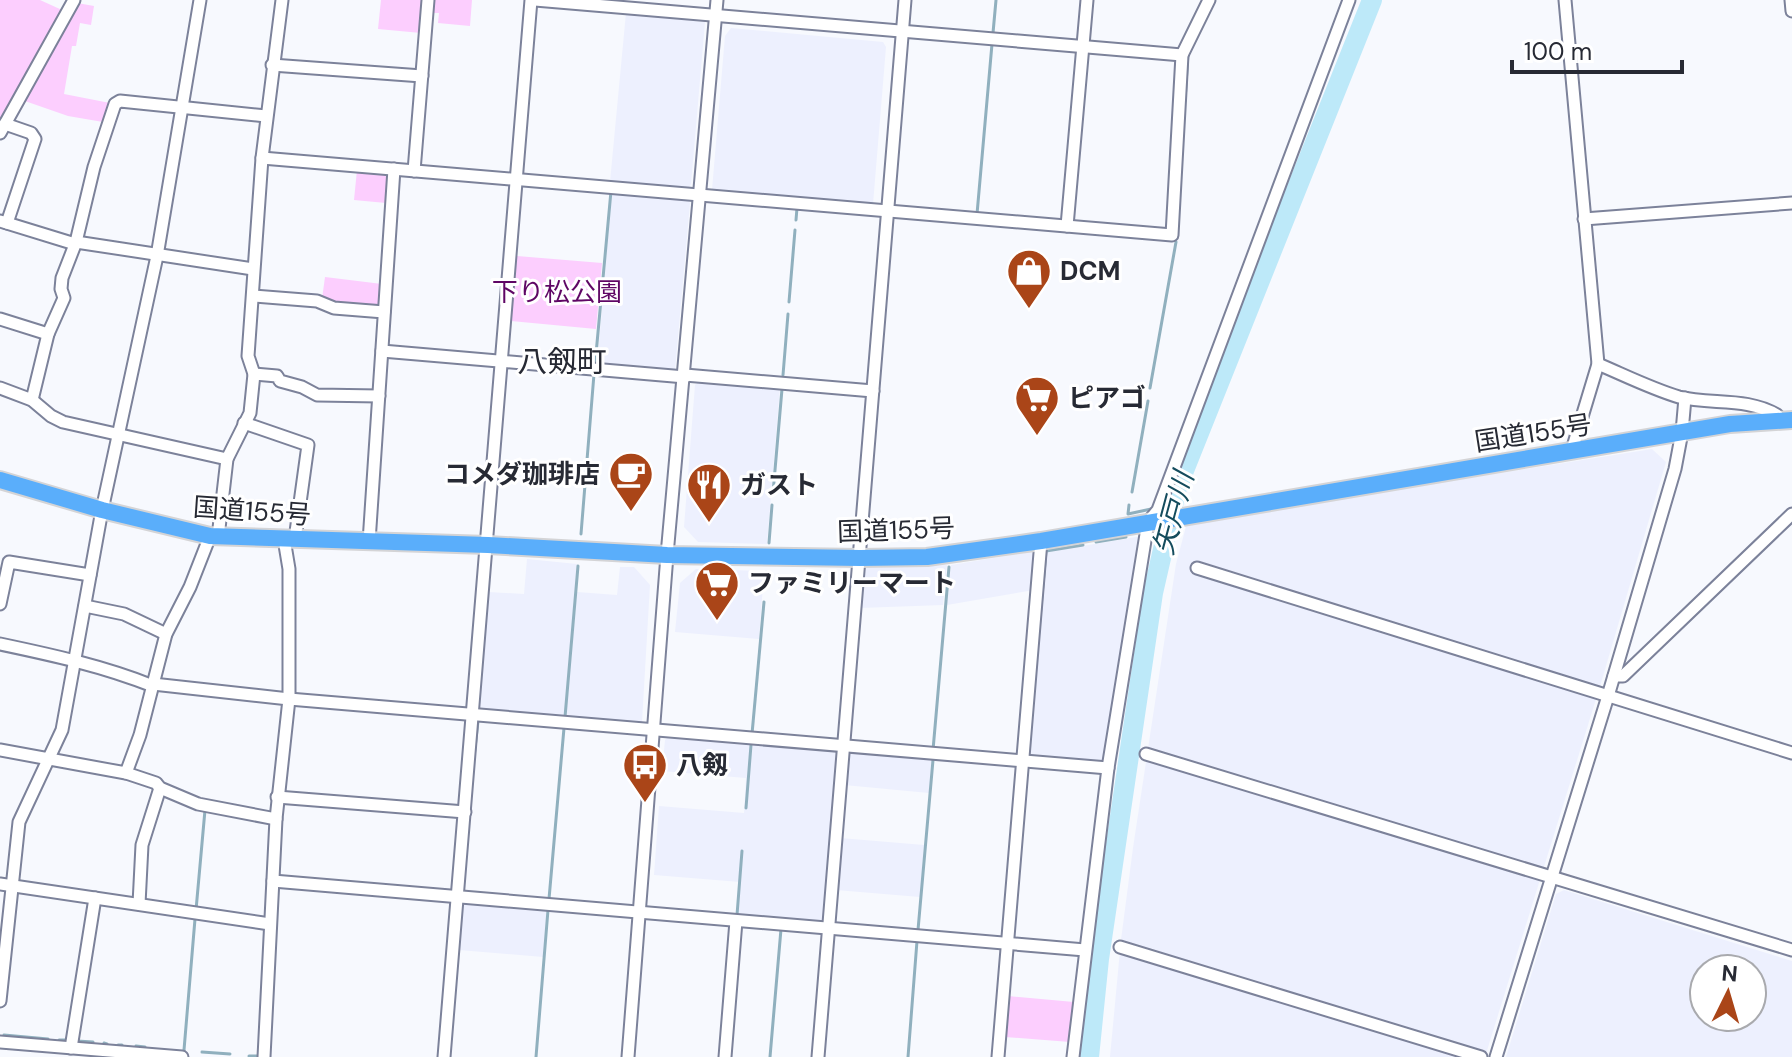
<svg xmlns="http://www.w3.org/2000/svg" width="1792" height="1057" font-family="'DM Sans','Noto Sans JP',sans-serif">
<style>
.built{fill:#edf0fe;fill-rule:evenodd}
.green{fill:#fccefe}
.lines{fill:none;stroke-linecap:round;stroke-linejoin:round}
.stream{stroke:#90b0be;stroke-width:3}
.river{stroke:#bde9f9;stroke-width:20}
.minor-casing{stroke:#7c829a;stroke-width:15}
.highway-casing{stroke:#d4d4d6;stroke-width:20}
.minor{stroke:#fff;stroke-width:11}
.highway{stroke:#5aaefb;stroke-width:16}
.labels{text-anchor:middle;stroke-width:6;stroke-linejoin:round;paint-order:stroke}
.poi-label{font-size:26px;font-weight:bold;fill:#272a34;stroke:#fff;text-anchor:start}
.park-label{font-size:26px;fill:#5f0665;stroke:#fff}
.street-label{font-size:26px;fill:#272a34;stroke:#fff}
.water-label{font-size:28px;font-style:italic;fill:#144c5d;stroke:#fff}
.quarter-label{font-size:30px;fill:#272a34;stroke:#fff}
</style>
<rect width="100%" height="100%" fill="#f7f9fe"/>
<!-- built -->
<g class="built">
<polygon points="626,13 705,22 691,184 688,189 610,182"/>
<polygon points="731,28 883,42 886,47 873,204 712,190 725,36"/>
<polygon points="612,193 687,199 690,203 675,370 672,373 597,366"/>
<polygon points="699,381 780,388 767,544 698,542 684,527 695,385"/>
<polygon points="1652,449 1666,462 1601,683 1485,1057 1110,1057 1121,940 1133,848 1176,564 1187,523"/>
<polygon points="1142,536 1105,763 1029,756 1047,552"/>
<polygon points="1037,551 1034,590 947,605 951,565"/>
<polygon points="527,559 577,564 564,718 478,711 488,592 524,594"/>
<polygon points="947,565 943,605 860,608 863,568"/>
<polygon points="620,567 634,567 650,585 642,722 639,726 566,718 577,592 617,595"/>
<polygon points="696,569 764,571 759,639 675,632 680,583"/>
<polygon points="669,736 835,751 839,755 825,922 823,924 738,915 740,882 654,875 659,806 744,813 746,778 662,771 665,740"/>
<polygon points="847,751 932,759 929,793 844,785"/>
<polygon points="840,838 924,845 920,897 836,890"/>
<path d="M1564,890L1792,961V1057H1506L1556,894ZM1752,969V1017H1704V969Z"/>
<polygon points="464,901 547,908 543,957 459,950"/>
</g>
<!-- green -->
<g class="green">
<polygon points="0,0 40,0 62,10 0,122"/>
<polygon points="381,0 424,0 421,33 378,29"/>
<polygon points="432,0 472,0 470,26 438,23 439,13 431,13"/>
<polygon points="77,3 94,6 91,25 80,23 76,46 72,46 64,94 110,103 107,119 103,122 68,116 22,100"/>
<polygon points="357,170 387,173 386,203 354,200"/>
<polygon points="517,256 602,263 596,329 511,321"/>
<polygon points="325,277 382,284 378,307 333,304 322,299"/>
<polygon points="1008,996 1074,1002 1070,1042 1005,1037"/>
</g>
<g class="lines">
<!-- stream -->
<g class="stream">
<polyline points="993,33 996,0"/>
<polyline points="1185,101 1188,53"/>
<polyline points="977,214 992,44"/>
<polyline points="796,220 797,208"/>
<polyline points="789,302 795,230"/>
<polyline points="595,365 611,191"/>
<polyline points="783,375 788,314"/>
<polyline points="1150,388 1176,242"/>
<polyline points="1132,492 1148,401"/>
<polyline points="773,493 782,389"/>
<polyline points="1129,505 1128,514 1151,509"/>
<polyline points="581,534 594,374"/>
<polyline points="1096,542 1126,537"/>
<polyline points="769,543 772,505"/>
<polyline points="766,573 766,572"/>
<polyline points="1037,651 1046,551 1083,545"/>
<polyline points="565,717 578,566"/>
<polyline points="752,734 764,602"/>
<polyline points="933,750 949,567"/>
<polyline points="474,757 478,721"/>
<polyline points="746,808 751,745"/>
<polyline points="549,899 564,728"/>
<polyline points="196,910 205,810"/>
<polyline points="737,915 742,851"/>
<polyline points="918,930 933,760"/>
<polyline points="4,1035 48,1039"/>
<polyline points="59,1040 66,1040"/>
<polyline points="77,1041 93,1042"/>
<polyline points="104,1043 107,1044"/>
<polyline points="118,1045 122,1045"/>
<polyline points="136,1046 145,1047"/>
<polyline points="184,1050 195,919"/>
<polyline points="202,1052 230,1054"/>
<polyline points="249,1056 257,1056"/>
<polyline points="536,1057 548,910"/>
<polyline points="770,1057 781,929"/>
<polyline points="908,1057 917,941"/>
</g>
<!-- river -->
<polyline class="river" points="1089,1057 1099,959 1153,593 1177,488 1372,0"/>
<!-- minor casing -->
<g class="minor-casing">
<g id="minor">
<polyline points="535,0 1182,55"/>
<polyline points="1565,0 1598,364 1572,450"/>
<polyline points="1791,0 1792,11"/>
<polyline points="272,65 422,76"/>
<polyline points="5,124 31,133 35,139 7,223"/>
<polyline points="0,133 74,0"/>
<polyline points="262,158 1172,235 1182,55 1209,0"/>
<polyline points="414,171 428,0"/>
<polyline points="1584,219 1792,203"/>
<polyline points="0,221 75,244"/>
<polyline points="1067,226 1087,0"/>
<polyline points="76,242 253,269"/>
<polyline points="253,296 317,301 334,308 384,312"/>
<polyline points="0,319 48,334"/>
<polyline points="382,351 685,377"/>
<path d="M1598,364C1624,375 1652,389 1679,397C1711,405 1747,397 1777,415L1778,421"/>
<polyline points="254,374 277,376 280,381 302,387 317,395 379,396"/>
<polyline points="685,375 873,391"/>
<polyline points="0,388 32,400 51,416 63,422 227,459"/>
<polyline points="32,400 48,334 64,298 61,289 62,278 76,242 94,167 115,104 120,101 266,116"/>
<polyline points="244,423 308,445 295,539"/>
<polyline points="218,537 227,459 250,413 254,374 248,356 262,158 282,0"/>
<polyline points="369,542 394,169"/>
<polyline points="1197,568 1792,753"/>
<polyline points="0,604 9,562 90,575"/>
<polyline points="85,606 124,614 166,634"/>
<path d="M0,644C52,655 103,666 153,686"/>
<polyline points="1614,676 1623,676 1792,514"/>
<polyline points="153,684 289,699 1108,768"/>
<polyline points="0,750 126,773 156,783 160,788 198,804 276,819"/>
<polyline points="1146,754 1792,950"/>
<polyline points="126,773 140,735 166,634 190,587 210,536"/>
<polyline points="277,797 465,812"/>
<polyline points="273,881 1085,950"/>
<polyline points="0,884 270,924"/>
<polyline points="139,904 142,845 160,788"/>
<polyline points="1120,947 1481,1057"/>
<polyline points="0,1001 19,822 62,730 102,510 157,256 200,0"/>
<polyline points="0,1042 182,1057"/>
<polyline points="71,1048 95,898"/>
<polyline points="264,1057 276,819 289,699 289,569 284,539"/>
<polyline points="444,1057 531,0"/>
<polyline points="628,1057 667,555 717,0"/>
<polyline points="725,1057 736,921"/>
<polyline points="818,1057 905,0"/>
<polyline points="998,1057 1041,541"/>
<polyline points="1073,1057 1108,768 1148,522 1158,510 1349,0"/>
<polyline points="1496,1057 1608,696 1675,469 1682,432 1685,398"/>
</g>
</g>
<!-- highway casing -->
<g class="highway-casing">
<polyline id="highway" points="0,480 102,510 210,536 488,545 667,555 860,558 927,557 1041,541 1730,424 1792,420"/>
</g>
<!-- minor -->
<use href="#minor" class="minor"/>
<!-- highway -->
<use href="#highway" class="highway"/>
</g>
<!-- icons -->
<defs>
<g id="shop-pin" transform="scale(2.3)"><path d="M0 17L-7.5 6A9.5 9.5 0 1 1 7.5 6Z" fill="#aa4518" stroke="#fff"/><path d="M-5-2.5h2.3a2.7 3.5 0 0 1 5.4 0H5L5.5 6h-11ZM-1.5-2.5h3a1.5 2.3 0 0 0-3 0Z" fill="#fff"/></g>
<g id="supermarket-pin" transform="scale(2.3)"><path d="M0 17L-7.5 6A9.5 9.5 0 1 1 7.5 6Z" fill="#aa4518" stroke="#fff"/><path d="M-6-5.5h2.5l.6 2H6L4.5 2H-2.5L-4.4-4H-6ZM-1.5 3.2a1.3 1.3 0 1 0 .1 0ZM3 3.2a1.3 1.3 0 1 0 .1 0Z" fill="#fff"/></g>
<g id="cafe-pin" transform="scale(2.3)"><path d="M0 17L-7.5 6A9.5 9.5 0 1 1 7.5 6Z" fill="#aa4518" stroke="#fff"/><path d="M-5.5-4.5H6V0H3Q3 3.5 0 3.5H-2.5Q-5.5 3.5-5.5 0ZM3-3.2v2h1.7v-2ZM-6 4.5H4V6H-6Z" fill="#fff"/></g>
<g id="restaurant-pin" transform="scale(2.3)"><path d="M0 17L-7.5 6A9.5 9.5 0 1 1 7.5 6Z" fill="#aa4518" stroke="#fff"/><path d="M-5-6h1v4h1v-4h1v4h1v-4h1v5L-1.5 .5V6h-2V.5L-5-1ZM5-6V6H3V1.5H1.5Q1.5-4 5-6Z" fill="#fff"/></g>
<g id="bus-pin" transform="scale(2.3)"><path d="M0 17L-7.5 6A9.5 9.5 0 1 1 7.5 6Z" fill="#aa4518" stroke="#fff"/><path d="M-5-6H5V4H4V6H2V4H-2V6H-4V4H-5ZM-3.5-4V0h7V-4ZM-3.5 1.2v1.5H-2V1.2ZM2 1.2v1.5H3.5V1.2Z" fill="#fff"/></g>
</defs>
<g fill-rule="evenodd">
<use href="#shop-pin" x="1029" y="271"/>
<use href="#supermarket-pin" x="1037" y="398"/>
<use href="#cafe-pin" x="631" y="474"/>
<use href="#restaurant-pin" x="709" y="485"/>
<use href="#supermarket-pin" x="717" y="583"/>
<use href="#bus-pin" x="645" y="765"/>
</g>
<g class="labels">
<!-- poi labels -->
<g class="poi-label">
<text x="1060" y="280">DCM</text>
<text x="1068" y="407">ピアゴ</text>
<text x="600" y="483" text-anchor="end">コメダ珈琲店</text>
<text x="740" y="494">ガスト</text>
<text x="748" y="592">ファミリーマート</text>
<text x="676" y="774">八剱</text>
</g>
<!-- park labels -->
<g class="park-label">
<text x="557" y="301">下り松公園</text>
</g>
<!-- street labels -->
<g class="street-label">
<text transform="translate(1533 433) rotate(-9)" y="9">国道155号</text>
<text transform="translate(252 511) rotate(4)" y="9">国道155号</text>
<text transform="translate(896 530) rotate(-2)" y="9">国道155号</text>
</g>
<!-- water labels -->
<g class="water-label">
<text transform="translate(1173 513) rotate(-75)" y="10">矢戸川</text>
</g>
<!-- quarter labels -->
<g class="quarter-label">
<text x="562" y="372">八剱町</text>
</g>
</g>
<!-- north arrow -->
<g transform="translate(1728 993) rotate(5)"><circle r="38" fill="#ffffff" stroke="#a9aaae" stroke-width="2"/>
<path d="M0-6L14 30L0 20L-14 30Z" fill="#aa4518"/>
<text y="-12" font-size="22" font-weight="bold" text-anchor="middle" fill="#272a34">N</text>
</g>
<!-- scale -->
<path d="M1512 60v12h170v-12" fill="none" stroke="#272a34" stroke-width="4"/>
<text x="1524" y="60" font-size="24" fill="#272a34" stroke="#ffffff" stroke-width="6" paint-order="stroke">100 m</text>
</svg>
